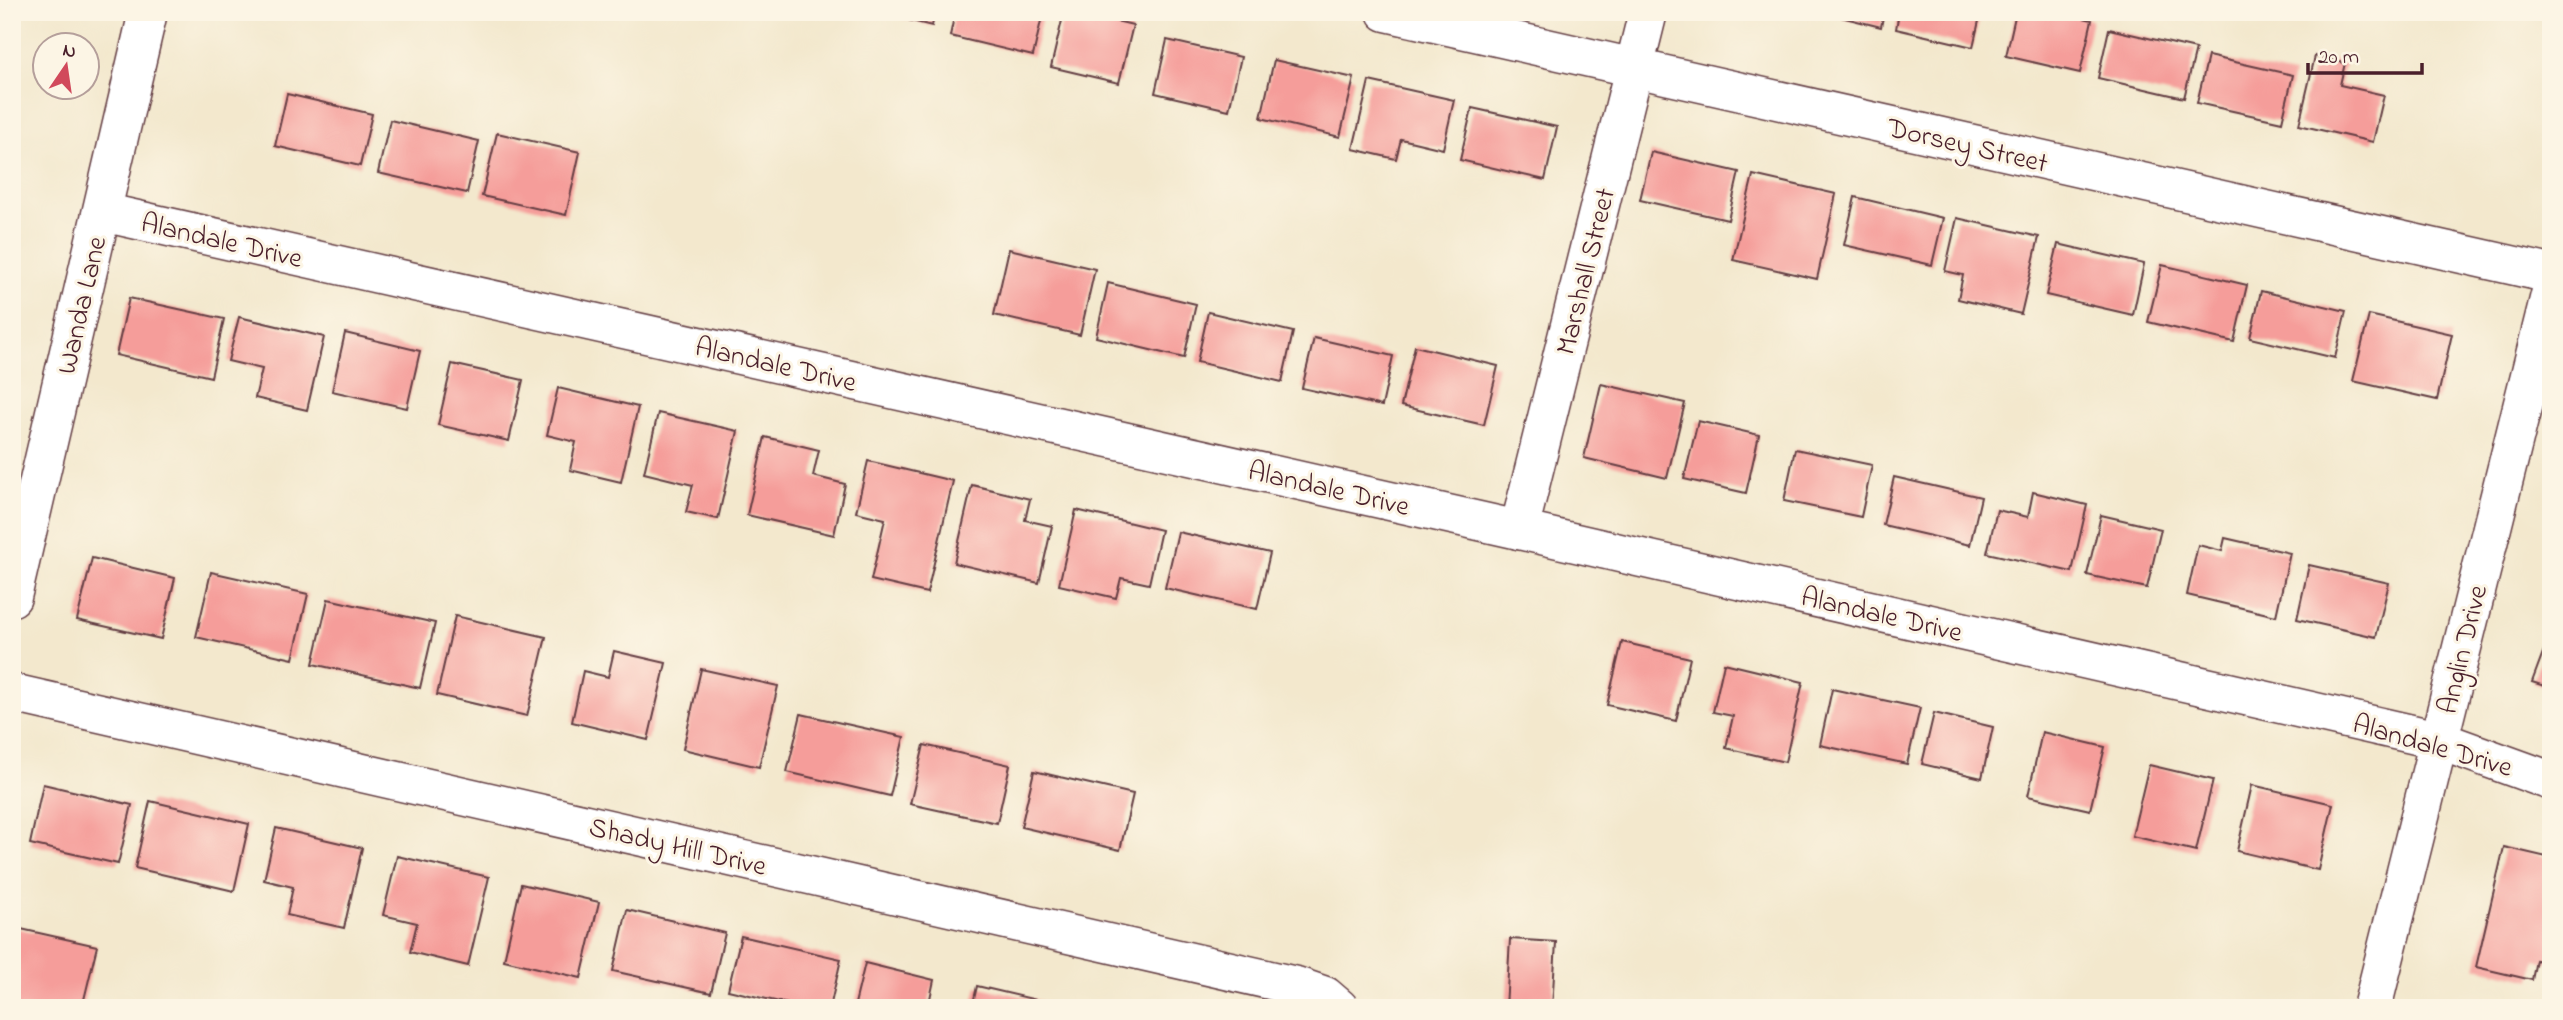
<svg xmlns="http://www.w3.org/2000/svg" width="2563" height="1020" font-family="'Indie Flower',sans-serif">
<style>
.building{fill:#f59d9a}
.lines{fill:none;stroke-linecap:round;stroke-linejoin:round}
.street-casing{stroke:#633d43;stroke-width:41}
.secondary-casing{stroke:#633d43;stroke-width:41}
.street{stroke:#fff;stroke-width:38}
.secondary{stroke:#fff;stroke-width:38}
.labels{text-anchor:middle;stroke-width:6;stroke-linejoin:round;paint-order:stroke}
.street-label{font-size:28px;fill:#4a1f2b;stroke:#fcf5e5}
</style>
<rect width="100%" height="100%" fill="#fcf5e5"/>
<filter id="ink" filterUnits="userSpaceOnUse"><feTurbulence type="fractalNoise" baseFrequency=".0143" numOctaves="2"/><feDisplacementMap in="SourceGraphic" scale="14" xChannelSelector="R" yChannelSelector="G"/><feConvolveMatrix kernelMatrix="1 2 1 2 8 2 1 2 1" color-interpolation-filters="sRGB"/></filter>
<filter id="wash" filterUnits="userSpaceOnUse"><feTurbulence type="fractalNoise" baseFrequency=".00686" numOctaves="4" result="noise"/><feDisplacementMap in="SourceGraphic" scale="28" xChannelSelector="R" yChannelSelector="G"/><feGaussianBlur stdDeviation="1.57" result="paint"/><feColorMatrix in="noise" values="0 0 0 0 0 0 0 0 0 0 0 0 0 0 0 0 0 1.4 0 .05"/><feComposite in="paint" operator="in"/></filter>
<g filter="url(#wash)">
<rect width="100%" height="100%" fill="#f3e8cd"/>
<g id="blocks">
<!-- building -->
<g class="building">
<polygon points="876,12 935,12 932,26"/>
<polygon points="955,12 1043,12 1033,56 950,36"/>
<polygon points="1064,12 1078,12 1133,25 1119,83 1051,67"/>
<polygon points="1821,12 1884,12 1881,27"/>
<polygon points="1899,12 1981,12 1973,47 1896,29"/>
<polygon points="2016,12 2057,12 2092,20 2080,73 2006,56"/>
<polygon points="2109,29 2196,49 2184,98 2098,78"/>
<polygon points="1167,40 1241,57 1229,110 1155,93"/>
<polygon points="2208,56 2293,75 2282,122 2197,103"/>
<polygon points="2315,56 2345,63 2340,85 2384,95 2373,142 2299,125"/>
<polygon points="1274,60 1354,78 1340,137 1261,118"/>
<polygon points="1369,81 1454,100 1443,149 1401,139 1396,159 1353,149"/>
<polygon points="287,94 372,114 360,166 275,146"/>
<polygon points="1472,108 1557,127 1545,180 1460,160"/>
<polygon points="390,120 479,141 467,193 378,173"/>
<polygon points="497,133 580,152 566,215 482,196"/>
<polygon points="1651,152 1739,172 1728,220 1640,200"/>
<polygon points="1753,175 1836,194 1817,279 1733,260"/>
<polygon points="1855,197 1943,218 1932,265 1844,245"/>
<polygon points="1957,218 2039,237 2021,314 1958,299 1963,275 1945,271"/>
<polygon points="2058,244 2144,264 2133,315 2046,295"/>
<polygon points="1009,249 1095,269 1080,335 994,315"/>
<polygon points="2162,265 2247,285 2234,342 2148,322"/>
<polygon points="1108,283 1196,304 1184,358 1096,337"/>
<polygon points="2261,291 2346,311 2335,358 2250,338"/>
<polygon points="129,298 224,319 211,377 116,355"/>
<polygon points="1208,312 1293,332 1282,382 1197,362"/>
<polygon points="2369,315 2452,334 2437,400 2353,381"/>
<polygon points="239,317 324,337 307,410 255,398 262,369 228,361"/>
<polygon points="345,333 420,351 407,408 332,391"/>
<polygon points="1314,338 1393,356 1382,406 1302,388"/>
<polygon points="1415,346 1498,366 1484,425 1401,406"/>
<polygon points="452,364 523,380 509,441 438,425"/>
<polygon points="1601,384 1685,403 1667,478 1584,458"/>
<polygon points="558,388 638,407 621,482 570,470 576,442 547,435"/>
<polygon points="658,413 738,431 718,519 686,512 693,485 644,473"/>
<polygon points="1698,421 1759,435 1746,493 1684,479"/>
<polygon points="765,437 819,450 813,476 845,484 834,535 747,515"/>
<polygon points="1795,449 1872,465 1861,517 1784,501"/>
<polygon points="868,461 953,481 927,593 871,580 885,519 856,512"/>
<polygon points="1894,477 1981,497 1970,545 1883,525"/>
<polygon points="972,485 1030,499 1025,520 1052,526 1039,583 954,563"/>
<polygon points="2033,492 2087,505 2072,572 1987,553 1997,510 2028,517"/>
<polygon points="1076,510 1161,530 1149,584 1121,578 1116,598 1059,585"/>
<polygon points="2101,515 2161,529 2147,588 2087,575"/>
<polygon points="1178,532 1270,553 1257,609 1165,588"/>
<polygon points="2225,538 2290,553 2276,616 2187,595 2198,545 2222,551"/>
<polygon points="92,558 175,578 161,639 77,620"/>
<polygon points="2309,565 2389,583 2376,637 2297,619"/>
<polygon points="211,572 308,594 293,659 196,637"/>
<polygon points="328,599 435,623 420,688 313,664"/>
<polygon points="455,616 546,637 527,716 437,695"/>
<polygon points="2551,631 2551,688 2532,682"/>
<polygon points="1622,642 1690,658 1676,721 1607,705"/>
<polygon points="614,651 666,663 648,740 572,722 583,671 608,677"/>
<polygon points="1724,663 1803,682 1785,762 1726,748 1733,716 1713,712"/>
<polygon points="701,669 778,686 759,767 683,749"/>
<polygon points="1832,689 1920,708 1907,764 1820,745"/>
<polygon points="1934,713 1993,727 1982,778 1922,764"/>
<polygon points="801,714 904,737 890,796 787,772"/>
<polygon points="2042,732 2105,747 2090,810 2028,796"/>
<polygon points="924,745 1010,765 997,823 910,804"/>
<polygon points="2149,765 2213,780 2196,851 2132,836"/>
<polygon points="1034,771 1133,794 1120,850 1021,827"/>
<polygon points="43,784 132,805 118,864 30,844"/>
<polygon points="2252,785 2333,804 2318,870 2237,851"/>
<polygon points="150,801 249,824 234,891 135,868"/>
<polygon points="276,828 362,848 344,928 287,915 293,887 264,880"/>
<polygon points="2504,847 2551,858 2551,903 2548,916 2551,917 2551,963 2536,960 2532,980 2476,967"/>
<polygon points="397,856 489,877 468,966 410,952 417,923 383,915"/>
<polygon points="521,884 599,902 581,978 504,960"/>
<polygon points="627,910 725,933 711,993 613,971"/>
<polygon points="12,927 97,946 82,1008 12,1008"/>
<polygon points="741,936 841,959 830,1008 805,1008 728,990"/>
<polygon points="1510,939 1556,942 1552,1008 1506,1008"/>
<polygon points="865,963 934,980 928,1008 854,1008"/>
<polygon points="977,986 1066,1007 1066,1008 972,1008"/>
</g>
</g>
</g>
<g filter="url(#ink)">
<use href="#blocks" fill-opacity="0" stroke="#633d43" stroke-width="2"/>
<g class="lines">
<!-- street casing -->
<g class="street-casing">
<g id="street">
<polyline points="1386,12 2551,274"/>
<polyline points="102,212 1519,530 2438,740 2551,781"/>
<polyline points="1519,530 1648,12"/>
<polyline points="12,597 148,12"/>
<polyline points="12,693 1296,986 1325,996 1339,1008"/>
</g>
</g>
<!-- secondary casing -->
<g class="secondary-casing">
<polyline id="secondary" points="2372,1008 2551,291"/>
</g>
<!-- street -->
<use href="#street" class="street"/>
<!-- secondary -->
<use href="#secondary" class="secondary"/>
</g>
</g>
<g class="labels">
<!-- street labels -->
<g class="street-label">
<text transform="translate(1968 144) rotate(13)" y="10">Dorsey Street</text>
<text transform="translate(222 239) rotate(13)" y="10">Alandale Drive</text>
<text transform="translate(1584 271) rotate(-76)" y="10">Marshall Street</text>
<text transform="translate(80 305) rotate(-77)" y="10">Wanda Lane</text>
<text transform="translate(776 363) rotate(13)" y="10">Alandale Drive</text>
<text transform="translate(1329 487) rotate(13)" y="10">Alandale Drive</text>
<text transform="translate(1882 613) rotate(13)" y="10">Alandale Drive</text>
<text transform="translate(2461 649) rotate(-76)" y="10">Anglin Drive</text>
<text transform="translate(2433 744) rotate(16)" y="10">Alandale Drive</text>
<text transform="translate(678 845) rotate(13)" y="10">Shady Hill Drive</text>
</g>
</g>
<!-- margin -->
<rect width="2563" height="1020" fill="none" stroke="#fcf5e5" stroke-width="42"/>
<!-- north arrow -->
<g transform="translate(66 66) rotate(13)"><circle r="33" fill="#fcf5e5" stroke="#b59f9b" stroke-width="2"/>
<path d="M0-5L12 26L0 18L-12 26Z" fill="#d1495b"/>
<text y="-10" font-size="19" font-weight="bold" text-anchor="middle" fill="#4a1f2b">N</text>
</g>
<!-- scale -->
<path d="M2308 63v10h114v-10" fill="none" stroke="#4a1f2b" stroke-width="3.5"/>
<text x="2318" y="63" font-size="21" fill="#4a1f2b" stroke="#fcf5e5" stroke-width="5" paint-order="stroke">20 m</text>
</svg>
